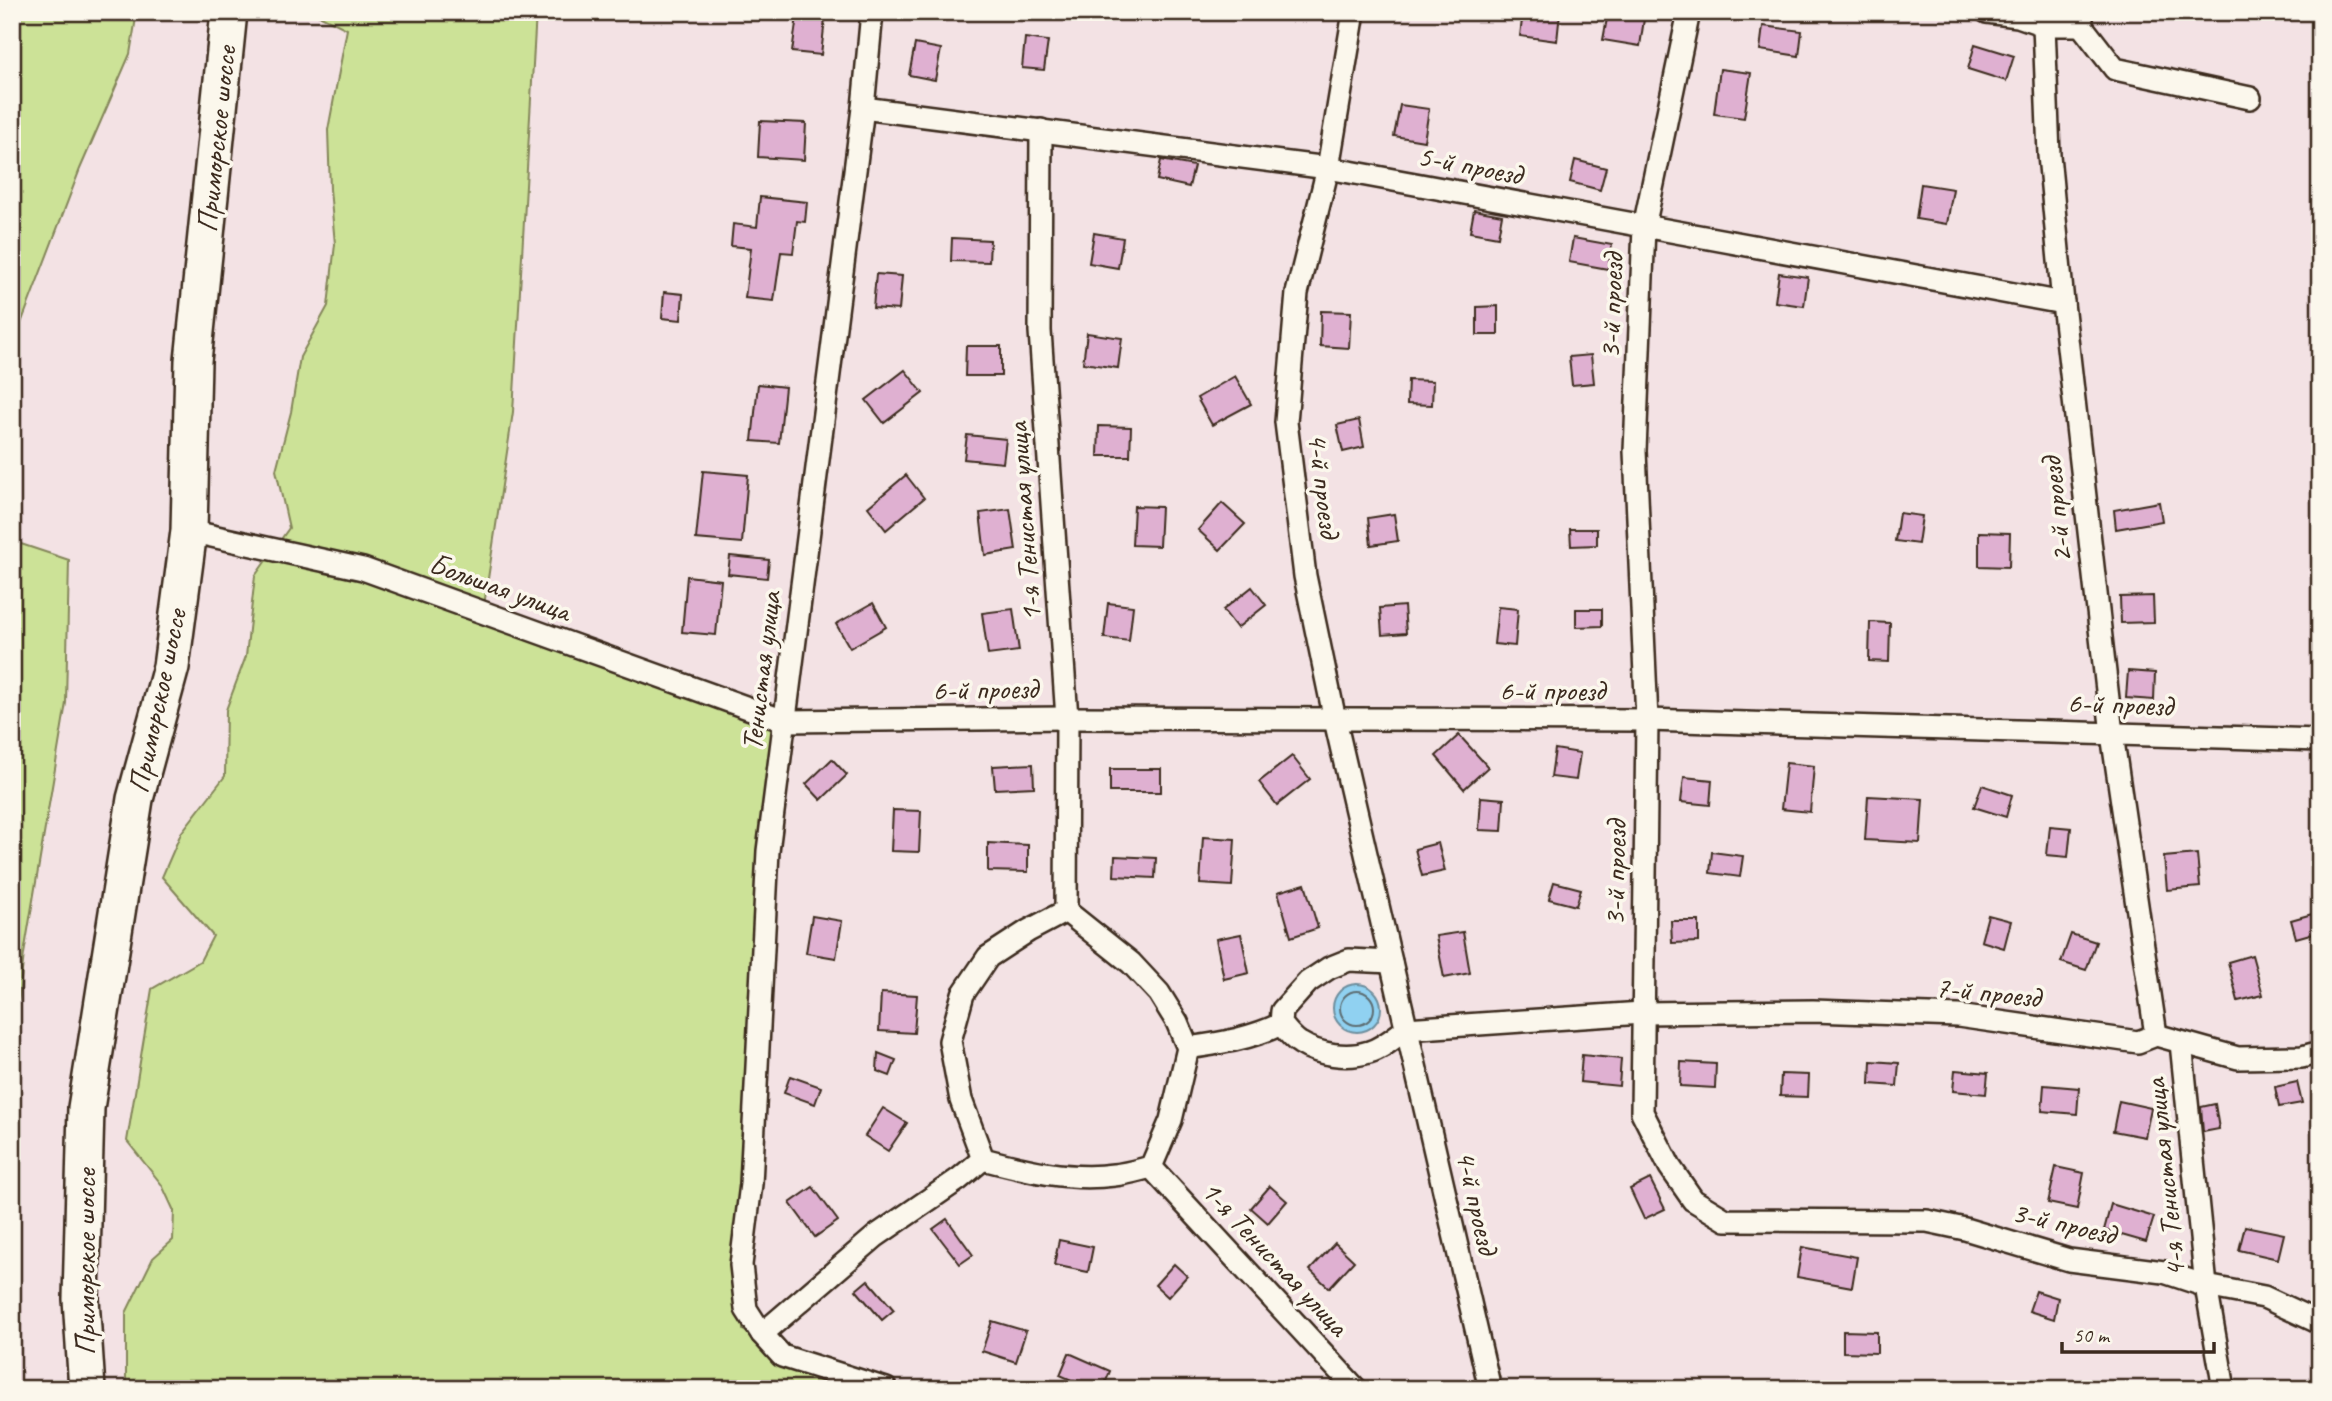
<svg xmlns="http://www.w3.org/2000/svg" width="2332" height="1401" font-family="Caveat,sans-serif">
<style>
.green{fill:#cce297;stroke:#84865a;stroke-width:2}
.water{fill:#90d1f1;stroke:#6e8e9d;stroke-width:2}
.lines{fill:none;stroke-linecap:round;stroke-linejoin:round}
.shore{stroke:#5d6d72;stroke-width:2}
.building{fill:#dfb0d1;stroke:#3b2a1e;stroke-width:2}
.street-casing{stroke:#3b2a1e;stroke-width:26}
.primary-casing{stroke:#3b2a1e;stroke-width:40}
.street{stroke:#fbf7ec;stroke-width:21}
.primary{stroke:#fbf7ec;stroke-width:35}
.labels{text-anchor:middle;stroke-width:7;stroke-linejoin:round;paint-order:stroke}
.street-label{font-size:30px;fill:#3b2a1e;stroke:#fbf7ec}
</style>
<rect width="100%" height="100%" fill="#f3e2e4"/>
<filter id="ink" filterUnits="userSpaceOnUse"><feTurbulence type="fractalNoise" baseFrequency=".0143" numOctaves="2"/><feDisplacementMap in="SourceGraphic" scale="14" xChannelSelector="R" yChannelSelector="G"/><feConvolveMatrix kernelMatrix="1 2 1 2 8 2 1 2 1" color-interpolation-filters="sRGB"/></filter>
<g filter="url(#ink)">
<!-- green -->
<g class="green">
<polygon points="12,12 137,12 130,54 80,169 12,347"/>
<polygon points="313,12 536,12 513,412 483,612 768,716 782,739 741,1265 743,1330 782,1356 885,1389 126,1389 126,1313 153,1258 173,1240 174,1211 162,1185 127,1141 152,989 200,961 213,936 162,877 181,833 225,776 226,710 246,656 255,576 289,528 276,470 291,412 300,357 328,306 335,244 330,189 328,130 347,29"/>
<polygon points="12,541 69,560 66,703 24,954 12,1055"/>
</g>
<!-- water -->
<circle class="water" cx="1357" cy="1008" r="24"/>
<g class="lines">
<!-- shore -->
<circle class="shore" cx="1357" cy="1008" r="17"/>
</g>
<!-- building -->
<g class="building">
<polygon points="1523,12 1560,12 1557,41 1520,36"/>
<polygon points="1608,13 1644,19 1640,46 1603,40"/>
<polygon points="797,16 825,19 821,55 792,52"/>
<polygon points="1763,26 1802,31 1799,56 1760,50"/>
<polygon points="1025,38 1048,41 1044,70 1022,68"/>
<polygon points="915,44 941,49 935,80 909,75"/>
<polygon points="1975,44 2014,56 2006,81 1968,69"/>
<polygon points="1720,69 1751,73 1744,118 1714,114"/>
<polygon points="1400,105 1429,109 1424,141 1394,136"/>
<polygon points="760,121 806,123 804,160 758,157"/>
<polygon points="1161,160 1194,166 1189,187 1157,180"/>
<polygon points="1575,160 1606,168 1600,190 1570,182"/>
<polygon points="1921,184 1953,189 1947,224 1916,219"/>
<polygon points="760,197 807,202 805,222 797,221 793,253 781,252 774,301 745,298 751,248 731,246 733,224 757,227"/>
<polygon points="1474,210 1502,215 1498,237 1470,232"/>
<polygon points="1094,233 1123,238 1118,268 1089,263"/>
<polygon points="952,238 990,240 989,262 951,261"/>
<polygon points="1573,238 1612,245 1608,269 1569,262"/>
<polygon points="1779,273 1808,277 1804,306 1775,302"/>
<polygon points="876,274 902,276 899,310 873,308"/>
<polygon points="664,292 683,294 681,320 662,318"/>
<polygon points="1498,306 1498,335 1477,335 1477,307"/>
<polygon points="1321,311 1351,312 1349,348 1320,346"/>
<polygon points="1087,333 1122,338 1118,368 1083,363"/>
<polygon points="966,346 1001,346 1001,376 965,376"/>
<polygon points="1591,355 1594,383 1572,385 1569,357"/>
<polygon points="905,370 923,393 884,423 866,400"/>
<polygon points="1235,376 1251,404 1212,425 1197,398"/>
<polygon points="1408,380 1433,381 1432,405 1407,404"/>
<polygon points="758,384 785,387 779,443 752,441"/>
<polygon points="1359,420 1364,447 1343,452 1337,425"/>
<polygon points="1099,426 1131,427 1130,456 1098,456"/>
<polygon points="967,435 1006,439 1003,463 964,459"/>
<polygon points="703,471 748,475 742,543 696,539"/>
<polygon points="906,475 924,498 886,530 868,507"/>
<polygon points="2159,502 2162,521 2116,529 2114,510"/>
<polygon points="1222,503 1245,524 1220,550 1198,530"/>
<polygon points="1134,506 1161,507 1159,546 1132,545"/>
<polygon points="1010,509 1016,550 985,555 980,513"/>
<polygon points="1899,513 1922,516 1918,544 1895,541"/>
<polygon points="1394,514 1398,541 1371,545 1368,518"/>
<polygon points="1570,529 1597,529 1597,545 1571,546"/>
<polygon points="1979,532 2010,533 2009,567 1979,566"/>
<polygon points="730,556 769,560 767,578 728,574"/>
<polygon points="687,576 721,580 716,635 682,632"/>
<polygon points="1252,587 1266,605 1237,628 1223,610"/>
<polygon points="2153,596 2154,622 2121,623 2120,597"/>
<polygon points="873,603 886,627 850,648 836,624"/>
<polygon points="1108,603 1133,606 1129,641 1104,638"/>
<polygon points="1404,606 1406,633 1382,635 1380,608"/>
<polygon points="1498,607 1518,609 1515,646 1494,644"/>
<polygon points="1013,609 1019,651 988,655 982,613"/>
<polygon points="1576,609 1602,609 1602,626 1576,627"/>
<polygon points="1870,622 1890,623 1889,662 1869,661"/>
<polygon points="2128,671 2155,673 2154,700 2126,698"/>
<polygon points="1459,735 1488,767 1464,789 1436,756"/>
<polygon points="1555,749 1580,753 1576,780 1551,777"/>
<polygon points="1292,756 1310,779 1277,805 1259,782"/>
<polygon points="832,759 847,775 821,800 806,784"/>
<polygon points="1786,763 1814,766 1810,812 1781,809"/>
<polygon points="1033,764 1034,787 995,789 993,766"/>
<rect x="1110" y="769" width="51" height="23"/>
<polygon points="1684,777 1712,780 1710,805 1681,802"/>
<polygon points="1982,785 2012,795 2006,817 1974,807"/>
<polygon points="1868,796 1923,799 1920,843 1865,840"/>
<polygon points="1481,797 1504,799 1502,831 1479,830"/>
<polygon points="893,810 921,811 919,852 891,851"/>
<polygon points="2050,826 2071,828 2068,857 2047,855"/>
<polygon points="1203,837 1235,839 1232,886 1200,884"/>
<polygon points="988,843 1028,845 1028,872 988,871"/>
<polygon points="1438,843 1445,871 1422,876 1415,849"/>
<polygon points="1712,852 1743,856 1740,877 1710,873"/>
<polygon points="2197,854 2200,887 2167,890 2164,857"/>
<polygon points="1115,856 1156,858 1155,878 1114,876"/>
<polygon points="1554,882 1581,889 1576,906 1549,899"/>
<polygon points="1305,884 1318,928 1291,937 1278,892"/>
<polygon points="2312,914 2317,932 2296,938 2291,920"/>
<polygon points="1988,915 2011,921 2004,948 1981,941"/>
<polygon points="812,916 842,921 836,958 806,953"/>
<polygon points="1671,921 1699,921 1699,942 1672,943"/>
<polygon points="1463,932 1470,973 1444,978 1436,936"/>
<polygon points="1241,934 1249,973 1224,979 1216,939"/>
<polygon points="2071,934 2096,942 2086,970 2061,962"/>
<polygon points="2252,955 2263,995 2238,1001 2228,962"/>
<polygon points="881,993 917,995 914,1033 879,1031"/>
<polygon points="878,1053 896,1060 890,1076 877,1071"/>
<polygon points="1582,1055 1621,1059 1619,1086 1580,1082"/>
<polygon points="1871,1061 1899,1063 1897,1086 1870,1084"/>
<polygon points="1681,1062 1716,1064 1715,1088 1680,1086"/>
<polygon points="1955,1070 1988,1073 1986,1094 1953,1091"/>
<polygon points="1781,1074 1809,1075 1808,1097 1780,1096"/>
<polygon points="790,1076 821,1087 815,1104 784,1093"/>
<polygon points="2297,1082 2302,1103 2279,1107 2275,1087"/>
<polygon points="2044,1085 2079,1088 2077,1114 2042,1111"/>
<polygon points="2119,1101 2151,1108 2145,1137 2113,1131"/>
<polygon points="2215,1104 2219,1129 2203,1132 2201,1107"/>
<polygon points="883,1108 907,1123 888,1151 865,1136"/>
<polygon points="2056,1167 2084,1173 2077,1209 2048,1203"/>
<polygon points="1650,1179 1665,1209 1644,1219 1630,1189"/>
<polygon points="1270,1186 1287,1201 1268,1223 1251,1208"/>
<polygon points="813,1187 838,1221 815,1237 790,1203"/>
<polygon points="2111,1204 2154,1217 2146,1242 2104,1230"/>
<polygon points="947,1219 973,1255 960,1264 933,1229"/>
<polygon points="2245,1226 2284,1234 2278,1259 2239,1250"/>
<polygon points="1059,1240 1093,1247 1088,1272 1054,1265"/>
<polygon points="1335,1243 1354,1261 1329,1288 1310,1270"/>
<polygon points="1802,1247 1857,1257 1852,1287 1797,1277"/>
<polygon points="1174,1264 1187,1276 1168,1297 1155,1285"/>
<polygon points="868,1280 894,1310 882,1320 856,1290"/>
<polygon points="2036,1291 2058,1298 2054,1319 2029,1311"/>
<polygon points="992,1321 1026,1331 1016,1362 982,1351"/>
<polygon points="1843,1331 1877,1332 1877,1353 1843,1352"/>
<polygon points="1069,1353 1110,1371 1103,1389 1092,1389 1060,1375"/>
</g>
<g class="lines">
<!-- street casing -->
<g class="street-casing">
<g id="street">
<polyline points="872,12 863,108 768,851 751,1184 741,1265 746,1309 762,1334 782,1356 886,1389"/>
<polyline points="1354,12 1328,168 1297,293 1286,422 1305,576 1335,720 1490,1389"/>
<polyline points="1689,12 1644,227 1635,451 1647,720 1642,1112 1670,1167 1693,1200 1726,1220 1927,1221 1965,1229 2069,1260 2164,1272 2206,1286 2264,1297 2320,1323"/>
<polyline points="1987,12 2018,16 2044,25"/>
<polyline points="2083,12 2081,25 2044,25 2049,155 2063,303 2112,734 2156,1035"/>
<polyline points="2081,25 2115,69 2250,98"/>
<polyline points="863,108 1328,168 2063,303"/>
<polyline points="1041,130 1040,331 1067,718 1066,911"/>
<polyline points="189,531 363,569 784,721 1067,718 1647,720 2320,740"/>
<path d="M1066,911L1131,963L1159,993L1177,1022L1188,1048L1171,1120L1151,1167C1139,1170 1126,1174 1114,1175C1069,1181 1025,1170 983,1159L961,1100L950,1041L963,994L988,957L1028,931Z"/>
<path d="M1391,962L1349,960L1329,968L1308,982L1282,1011L1281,1024C1286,1030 1293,1039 1300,1043C1319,1055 1348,1059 1369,1052C1383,1048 1395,1037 1406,1029L1642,1013L1813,1011L1958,1016L2138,1042L2156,1035L2238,1058L2302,1057L2320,1052"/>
<polyline points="2181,1043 2206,1286 2224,1389"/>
<path d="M1188,1048C1221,1043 1250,1039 1281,1024"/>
<polyline points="1151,1167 1356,1389"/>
<polyline points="762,1334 876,1236 959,1179 983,1159"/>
</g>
</g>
<!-- primary casing -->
<g class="primary-casing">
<polyline id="primary" points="87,1389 81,1299 86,1108 135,799 171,667 189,531 193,361 229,12"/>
</g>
<!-- street -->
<use href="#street" class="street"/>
<!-- primary -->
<use href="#primary" class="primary"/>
</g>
</g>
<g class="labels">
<!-- street labels -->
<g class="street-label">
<text transform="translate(216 139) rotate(-84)" y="10">Приморское шоссе</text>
<text transform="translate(1470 165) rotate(11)" y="10">5-й проезд</text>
<text transform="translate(1611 306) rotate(-88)" y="10">3-й проезд</text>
<text transform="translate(1324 485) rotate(83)" y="10">4-й проезд</text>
<text transform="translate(2056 510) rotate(-96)" y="10">2-й проезд</text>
<text transform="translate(1024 522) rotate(-94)" y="10">1-я Тенистая улица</text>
<text transform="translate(500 587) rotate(20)" y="10">Большая улица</text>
<text transform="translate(761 671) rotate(-83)" y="10">Тенистая улица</text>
<text transform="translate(985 689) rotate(-1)" y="10">6-й проезд</text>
<text x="1552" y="700">6-й проезд</text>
<text transform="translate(157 701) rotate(-78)" y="10">Приморское шоссе</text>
<text transform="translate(2120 704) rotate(2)" y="10">6-й проезд</text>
<text transform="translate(1615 873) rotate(-89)" y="10">3-й проезд</text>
<text transform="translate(1988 992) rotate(6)" y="10">7-й проезд</text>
<text transform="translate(2165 1178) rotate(-96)" y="10">4-я Тенистая улица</text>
<text transform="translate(1477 1202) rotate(77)" y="10">4-й проезд</text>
<text transform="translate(2064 1223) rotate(13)" y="10">3-й проезд</text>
<text transform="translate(1275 1258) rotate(47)" y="10">1-я Тенистая улица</text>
<text transform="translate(85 1262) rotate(-90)" y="10">Приморское шоссе</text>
</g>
</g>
<!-- margin -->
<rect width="2332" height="1401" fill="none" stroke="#fbf7ec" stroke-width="42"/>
<rect x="21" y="21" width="2290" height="1359" fill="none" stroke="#3b2a1e" stroke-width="2.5" filter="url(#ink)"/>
<!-- scale -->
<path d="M2062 1342v10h152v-10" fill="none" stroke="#3b2a1e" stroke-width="3.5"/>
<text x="2073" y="1342" font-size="21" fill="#3b2a1e" stroke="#fbf7ec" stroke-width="5" paint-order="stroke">50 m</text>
</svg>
